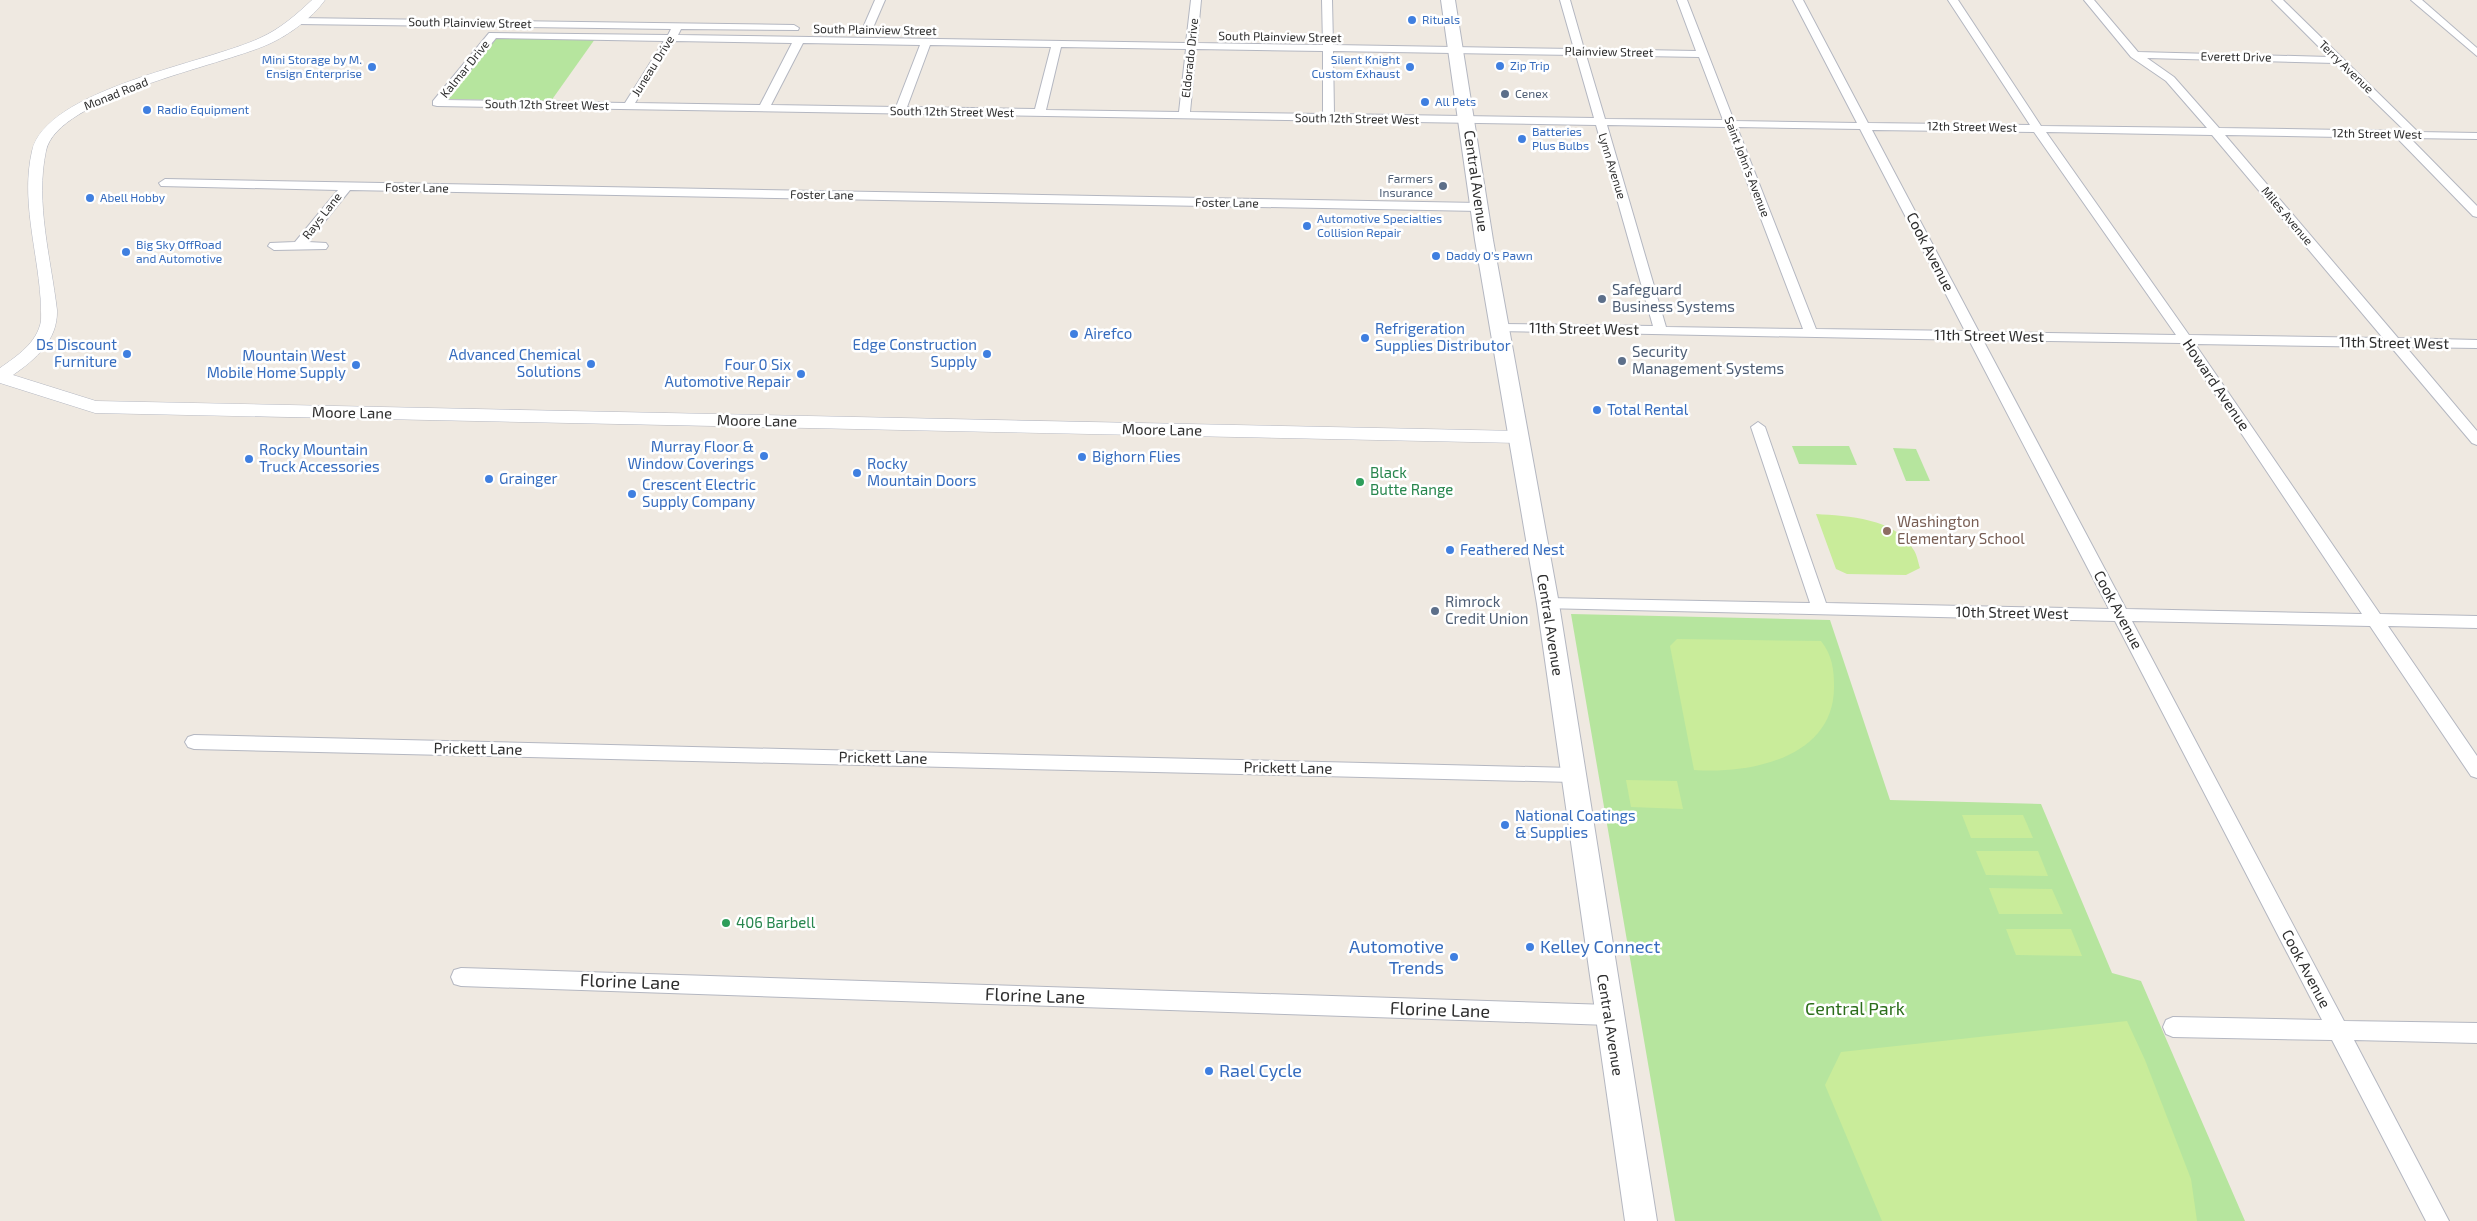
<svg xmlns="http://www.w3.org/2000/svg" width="2477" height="1221" font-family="'Exo 2',sans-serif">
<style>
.green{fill:#b6e59e}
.pitch{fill:#c9ec9a}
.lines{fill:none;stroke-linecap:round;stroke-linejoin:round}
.minor-casing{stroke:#b4b7c1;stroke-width:2}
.tertiary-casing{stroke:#b4b7c1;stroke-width:1}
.secondary-casing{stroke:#b4b7c1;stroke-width:2}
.minor{fill:#fff;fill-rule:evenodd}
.tertiary{fill:#fff;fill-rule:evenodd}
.secondary{fill:#fff;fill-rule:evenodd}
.shop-dot{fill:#3f7fe0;stroke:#fff;stroke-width:2}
.service-dot{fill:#5c6f8a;stroke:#fff;stroke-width:2}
.leisure-dot{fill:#2e9e5b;stroke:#fff;stroke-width:2}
.education-dot{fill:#8d6e63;stroke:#fff;stroke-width:2}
.labels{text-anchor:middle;stroke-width:5;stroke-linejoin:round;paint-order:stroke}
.far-shop-label{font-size:12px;fill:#366cbe;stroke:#fff;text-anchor:start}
.far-street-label{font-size:12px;fill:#2e2e2e;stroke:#fff}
.far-service-label{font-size:12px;fill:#4e5e75;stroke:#fff;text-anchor:start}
.street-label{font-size:15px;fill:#2e2e2e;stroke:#fff}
.service-label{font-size:15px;fill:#4e5e75;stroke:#fff;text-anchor:start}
.shop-label{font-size:15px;fill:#366cbe;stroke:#fff;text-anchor:start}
.leisure-label{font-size:15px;fill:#27864d;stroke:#fff;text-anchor:start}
.education-label{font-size:15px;fill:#785e54;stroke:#fff;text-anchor:start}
.near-shop-label{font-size:18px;fill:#366cbe;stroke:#fff;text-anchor:start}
.near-street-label{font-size:18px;fill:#2e2e2e;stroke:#fff}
.near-park-label{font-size:18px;fill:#2c6e1b;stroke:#fff}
</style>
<rect width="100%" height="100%" fill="#efe9e1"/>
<!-- green -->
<g class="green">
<polygon points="494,37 595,39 551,101 444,99"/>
<polygon points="1792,446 1849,446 1857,465 1799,464"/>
<polygon points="1893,448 1916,449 1930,481 1906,481"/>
<polygon points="1571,614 1830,620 1890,800 2041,804 2112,973 2141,981 2245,1221 1675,1221"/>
</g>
<!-- pitch -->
<g class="pitch">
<path d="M1816,514C1848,516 1895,518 1913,549C1917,554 1918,562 1920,568L1906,575L1847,574L1836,569Z"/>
<path d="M1677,639L1821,641C1832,655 1834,669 1834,687C1834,758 1750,774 1694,770L1670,646Z"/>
<polygon points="1626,780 1677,781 1683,809 1631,807"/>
<polygon points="1962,815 2023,815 2033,838 1971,838"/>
<polygon points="1976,851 2038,851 2048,876 1986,875"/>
<polygon points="1989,888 2052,889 2063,914 1999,914"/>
<polygon points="2006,929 2071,929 2082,956 2016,955"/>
<polygon points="2127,1021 2145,1060 2191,1179 2197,1221 1882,1221 1825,1085 1841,1052"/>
</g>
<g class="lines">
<!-- minor casing -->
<g class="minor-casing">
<g id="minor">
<polygon points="875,0 885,0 872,30 867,33 863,32 862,30"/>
<path d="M1191,0H1201L1197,43L1323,45L1322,0H1332L1333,45L1574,49L1560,0H1570L1584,49L1696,51L1677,0H1687L1734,121L1857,123L1793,0H1803L1868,123L2030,125L1948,0H1958L2041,126L2207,128L2166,81L2131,57L2084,0H2094L2138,52L2329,57L2272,0H2283L2418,132L2477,133V139L2410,138L2477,206V217L2473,216L2397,138L2225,135L2398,338L2477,340V348L2406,347L2477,431V445L2472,443L2391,347L2195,344L2380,614L2477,616V628L2388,626L2477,756V778L2471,776L2370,626L2132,621L2344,1021L2477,1023V1043L2354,1040L2449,1221H2426L2332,1040L2173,1037L2166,1034L2163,1027L2166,1020L2173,1017L2322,1020L2115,621L1542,608L1540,604L1542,600L1548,598L1810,603L1751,427L1758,422L1765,427L1826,603L2109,609L1969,340L1496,331L1494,328L1501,324L1653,326L1596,125L437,106L433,105V101L489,33L668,35L671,29L297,24L292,21L297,18L794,25L799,28L798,30L681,29L678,35L1186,43ZM496,38L664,41L625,103L445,100ZM674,41L792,43L760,105L635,103ZM803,43L920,45L896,107L771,105ZM930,45L1051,47L1035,109L907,107ZM1061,47L1186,49L1179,112L1046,110ZM1196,49L1323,51V114L1190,112ZM1333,51L1576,55L1594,118L1334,114ZM1586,55L1699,57L1723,120L1605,119ZM2147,58L2335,63L2405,131L2219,128L2174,77ZM1607,125L1726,127L1803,329L1666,327ZM1737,127L1860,129L1965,331L1816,329ZM1872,130L2034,132L2176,335L1979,332ZM2046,132L2212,135L2383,338L2189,335ZM1983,340L2181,343L2362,614L2126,609Z"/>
<polygon points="2411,0 2422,0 2477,48 2477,56"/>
<polygon points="165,179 1479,203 1485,207 1479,211 350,190 308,242 326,243 328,246 326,249 274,250 268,246 270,243 295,242 338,190 161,186 159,183"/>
<polygon points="194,735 1572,768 1578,770 1581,775 1578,780 1572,782 194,749 188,747 185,742 188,737"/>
<polygon points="461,968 1609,1005 1616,1008 1619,1015 1616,1022 1609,1025 461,986 454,984 451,977 454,970"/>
</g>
</g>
<!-- tertiary casing -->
<g class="tertiary-casing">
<path id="tertiary" d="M312,0H325C312,18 289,35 269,44C221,66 57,97 46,151C35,202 51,259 57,310C58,340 36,359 13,375L96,401L1519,431L1525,433L1528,437L1525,441L1519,443L95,413L0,383V368C17,356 37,343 41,321C43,265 19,207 32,151C46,89 207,63 260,38C280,29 296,15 312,0Z"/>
</g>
<!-- secondary casing -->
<g class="secondary-casing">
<polygon id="secondary" points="1441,0 1455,0 1493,240 1559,604 1657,1221 1625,1221 1537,604 1475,240"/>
</g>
<!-- minor -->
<use href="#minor" class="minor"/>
<!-- tertiary -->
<use href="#tertiary" class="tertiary"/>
<!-- secondary -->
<use href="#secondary" class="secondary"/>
</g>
<!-- markers -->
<g class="shop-dot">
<circle cx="1412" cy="20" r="5"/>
<circle cx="1500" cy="66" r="5"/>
<circle cx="372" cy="67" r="5"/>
<circle cx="1410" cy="67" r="5"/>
<circle cx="1425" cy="102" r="5"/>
<circle cx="147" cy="110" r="5"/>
<circle cx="1522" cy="139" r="5"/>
<circle cx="90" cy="198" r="5"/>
<circle cx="1307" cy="226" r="5"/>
<circle cx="126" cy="252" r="5"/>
<circle cx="1436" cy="256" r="5"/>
<circle cx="1074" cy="334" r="5"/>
<circle cx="1365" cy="338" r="5"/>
<circle cx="127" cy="354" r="5"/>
<circle cx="987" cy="354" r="5"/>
<circle cx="591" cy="364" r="5"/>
<circle cx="356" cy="365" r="5"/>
<circle cx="801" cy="374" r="5"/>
<circle cx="1597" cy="410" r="5"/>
<circle cx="764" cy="456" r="5"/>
<circle cx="1082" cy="457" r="5"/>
<circle cx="249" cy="459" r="5"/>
<circle cx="857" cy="473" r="5"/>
<circle cx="489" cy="479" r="5"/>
<circle cx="632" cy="494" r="5"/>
<circle cx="1450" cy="550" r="5"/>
<circle cx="1505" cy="825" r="5"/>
<circle cx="1530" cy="947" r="5"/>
<circle cx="1454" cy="957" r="5"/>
<circle cx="1209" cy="1071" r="5"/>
</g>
<g class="service-dot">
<circle cx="1505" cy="94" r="5"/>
<circle cx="1443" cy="186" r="5"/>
<circle cx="1602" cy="299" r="5"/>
<circle cx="1622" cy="361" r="5"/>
<circle cx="1435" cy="611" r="5"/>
</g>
<g class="leisure-dot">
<circle cx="1360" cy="482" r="5"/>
<circle cx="726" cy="923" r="5"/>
</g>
<circle class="education-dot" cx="1887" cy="531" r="5"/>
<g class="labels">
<!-- far-shop labels -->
<g class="far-shop-label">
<text x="1422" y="24">Rituals</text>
<text x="362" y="64" text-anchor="end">Mini Storage by M.<tspan x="362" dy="14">Ensign Enterprise</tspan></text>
<text x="1400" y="64" text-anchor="end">Silent Knight<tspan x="1400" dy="14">Custom Exhaust</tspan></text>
<text x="1510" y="70">Zip Trip</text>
<text x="1435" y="106">All Pets</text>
<text x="157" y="114">Radio Equipment</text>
<text x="1532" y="136">Batteries<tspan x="1532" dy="14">Plus Bulbs</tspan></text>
<text x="100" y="202">Abell Hobby</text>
<text x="1317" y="223">Automotive Specialties<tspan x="1317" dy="14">Collision Repair</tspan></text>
<text x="136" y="249">Big Sky OffRoad<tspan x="136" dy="14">and Automotive</tspan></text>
<text x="1446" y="260">Daddy O's Pawn</text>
</g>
<!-- far-street labels -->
<g class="far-street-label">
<text transform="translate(470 23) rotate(1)" y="4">South Plainview Street</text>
<text transform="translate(875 30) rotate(1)" y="4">South Plainview Street</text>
<text transform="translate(1280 37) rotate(1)" y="4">South Plainview Street</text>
<text transform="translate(1609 52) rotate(1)" y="4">Plainview Street</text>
<text transform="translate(2236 57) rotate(1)" y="4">Everett Drive</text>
<text transform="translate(1190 58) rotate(-84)" y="4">Eldorado Drive</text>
<text transform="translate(653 66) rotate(-58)" y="4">Juneau Drive</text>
<text transform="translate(2346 67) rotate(44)" y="4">Terry Avenue</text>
<text transform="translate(465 69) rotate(-51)" y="4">Kalmar Drive</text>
<text transform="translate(116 94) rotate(-22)" y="4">Monad Road</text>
<text transform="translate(547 105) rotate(1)" y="4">South 12th Street West</text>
<text transform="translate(952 112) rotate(1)" y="4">South 12th Street West</text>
<text transform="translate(1357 119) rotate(1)" y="4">South 12th Street West</text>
<text transform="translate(1972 127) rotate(1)" y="4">12th Street West</text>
<text transform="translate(2377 134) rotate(1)" y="4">12th Street West</text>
<text transform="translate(1612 166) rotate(73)" y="4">Lynn Avenue</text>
<text transform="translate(1747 167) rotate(69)" y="4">Saint John's Avenue</text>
<text transform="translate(417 188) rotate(1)" y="4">Foster Lane</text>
<text transform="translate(822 195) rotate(1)" y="4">Foster Lane</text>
<text transform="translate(1227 203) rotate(1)" y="4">Foster Lane</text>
<text transform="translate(322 216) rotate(-52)" y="4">Rays Lane</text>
<text transform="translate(2287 216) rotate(50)" y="4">Miles Avenue</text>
</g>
<!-- far-service labels -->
<g class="far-service-label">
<text x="1515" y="98">Cenex</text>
<text x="1433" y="183" text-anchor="end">Farmers<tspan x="1433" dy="14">Insurance</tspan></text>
</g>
<!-- street labels -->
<g class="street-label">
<text transform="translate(1476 181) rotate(82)" y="5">Central Avenue</text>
<text transform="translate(1930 252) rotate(63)" y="5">Cook Avenue</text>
<text transform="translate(1584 329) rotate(1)" y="5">11th Street West</text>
<text transform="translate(1989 336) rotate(1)" y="5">11th Street West</text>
<text transform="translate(2394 343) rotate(1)" y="5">11th Street West</text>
<text transform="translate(2216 385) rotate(56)" y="5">Howard Avenue</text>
<text transform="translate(352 413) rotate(1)" y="5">Moore Lane</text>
<text transform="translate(757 421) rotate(1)" y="5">Moore Lane</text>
<text transform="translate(1162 430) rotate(1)" y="5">Moore Lane</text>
<text transform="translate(2118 610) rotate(62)" y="5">Cook Avenue</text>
<text transform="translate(2012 613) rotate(1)" y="5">10th Street West</text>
<text transform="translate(1550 625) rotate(81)" y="5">Central Avenue</text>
<text transform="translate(478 749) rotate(1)" y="5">Prickett Lane</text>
<text transform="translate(883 758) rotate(1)" y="5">Prickett Lane</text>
<text transform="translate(1288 768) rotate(1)" y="5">Prickett Lane</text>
<text transform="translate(2306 969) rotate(62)" y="5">Cook Avenue</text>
<text transform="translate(1610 1025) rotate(81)" y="5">Central Avenue</text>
</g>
<!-- service labels -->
<g class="service-label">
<text x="1612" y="295">Safeguard<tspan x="1612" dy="17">Business Systems</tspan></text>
<text x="1632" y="357">Security<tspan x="1632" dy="17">Management Systems</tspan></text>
<text x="1445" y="607">Rimrock<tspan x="1445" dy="17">Credit Union</tspan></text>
</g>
<!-- shop labels -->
<g class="shop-label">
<text x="1375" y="334">Refrigeration<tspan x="1375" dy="17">Supplies Distributor</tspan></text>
<text x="1084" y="339">Airefco</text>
<text x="117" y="350" text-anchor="end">Ds Discount<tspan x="117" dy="17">Furniture</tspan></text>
<text x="977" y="350" text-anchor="end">Edge Construction<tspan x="977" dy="17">Supply</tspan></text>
<text x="581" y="360" text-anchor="end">Advanced Chemical<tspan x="581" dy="17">Solutions</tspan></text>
<text x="346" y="361" text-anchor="end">Mountain West<tspan x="346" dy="17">Mobile Home Supply</tspan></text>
<text x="791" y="370" text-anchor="end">Four 0 Six<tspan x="791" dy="17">Automotive Repair</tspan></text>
<text x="1607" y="415">Total Rental</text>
<text x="754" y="452" text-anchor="end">Murray Floor &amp;<tspan x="754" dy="17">Window Coverings</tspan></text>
<text x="259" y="455">Rocky Mountain<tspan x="259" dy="17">Truck Accessories</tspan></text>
<text x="1092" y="462">Bighorn Flies</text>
<text x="867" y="469">Rocky<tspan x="867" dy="17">Mountain Doors</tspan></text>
<text x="499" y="484">Grainger</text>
<text x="642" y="490">Crescent Electric<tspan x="642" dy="17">Supply Company</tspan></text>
<text x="1460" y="555">Feathered Nest</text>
<text x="1515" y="821">National Coatings<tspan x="1515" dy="17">&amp; Supplies</tspan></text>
</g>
<!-- leisure labels -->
<g class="leisure-label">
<text x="1370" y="478">Black<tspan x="1370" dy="17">Butte Range</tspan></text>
<text x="736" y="928">406 Barbell</text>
</g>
<!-- education labels -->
<g class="education-label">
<text x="1897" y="527">Washington<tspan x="1897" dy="17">Elementary School</tspan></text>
</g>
<!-- near-shop labels -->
<g class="near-shop-label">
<text x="1444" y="953" text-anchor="end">Automotive<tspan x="1444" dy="21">Trends</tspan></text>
<text x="1540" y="953">Kelley Connect</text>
<text x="1219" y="1077">Rael Cycle</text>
</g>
<!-- near-street labels -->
<g class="near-street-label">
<text transform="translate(630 982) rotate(2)" y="6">Florine Lane</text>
<text transform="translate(1035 996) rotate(2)" y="6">Florine Lane</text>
<text transform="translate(1440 1010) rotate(2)" y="6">Florine Lane</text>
</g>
<!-- near-park labels -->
<g class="near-park-label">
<text x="1855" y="1015">Central Park</text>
</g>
</g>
</svg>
